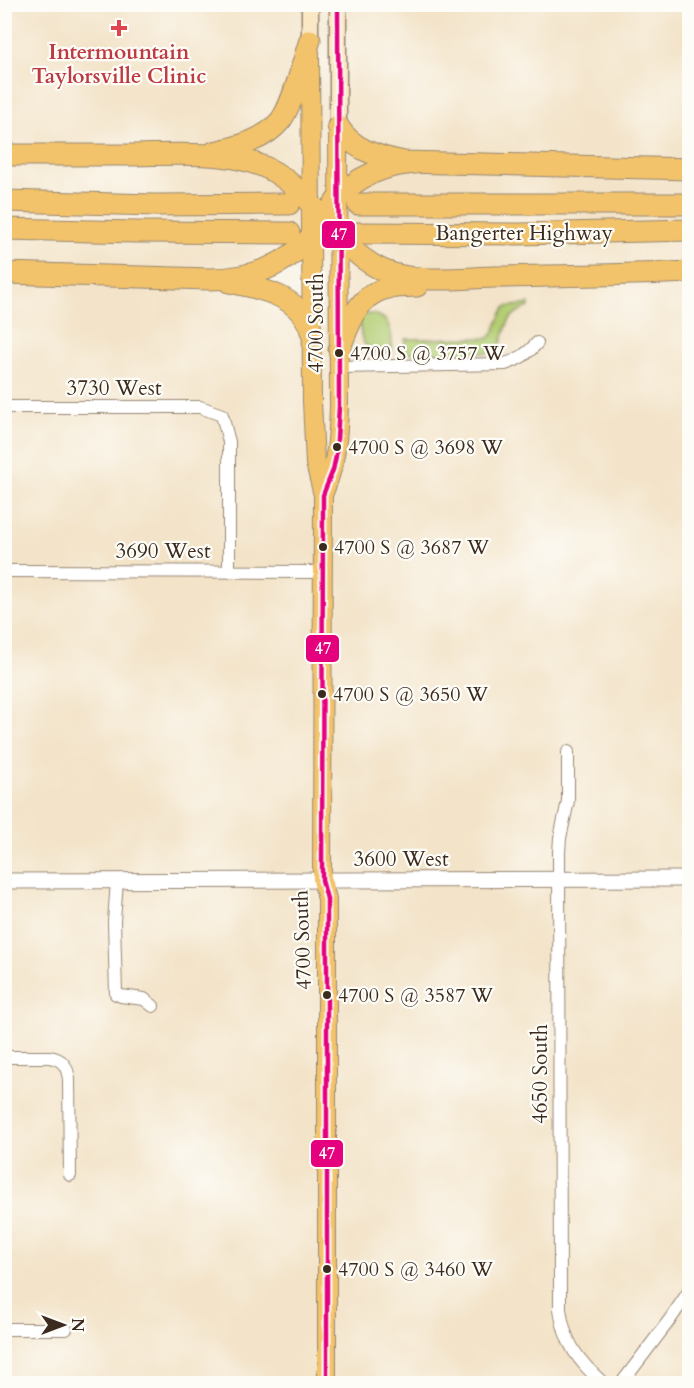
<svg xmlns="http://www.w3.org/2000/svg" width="694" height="1388" font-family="Cardo,serif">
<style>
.green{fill:#b3cd73;stroke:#777c48;stroke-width:1.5}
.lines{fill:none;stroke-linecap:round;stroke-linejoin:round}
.minor-casing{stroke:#978673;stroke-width:14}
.tertiary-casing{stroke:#978673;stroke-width:17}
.secondary-casing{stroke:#978673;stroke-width:19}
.primary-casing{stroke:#978673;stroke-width:20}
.motorway-casing{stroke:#978673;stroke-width:23}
.minor{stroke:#fff;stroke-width:12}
.tertiary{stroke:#fff;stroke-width:15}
.secondary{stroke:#fae7c3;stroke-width:16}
.primary{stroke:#f2c36a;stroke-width:18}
.motorway{stroke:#f2c36a;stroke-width:21}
.bus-1-casing{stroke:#fdfcf7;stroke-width:9}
.bus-1{stroke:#e5007d;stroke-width:4.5}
.health-dot{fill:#e0444e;stroke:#fdfcf7;stroke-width:2}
.bus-dot{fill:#3b2a1e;stroke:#fdfcf7;stroke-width:2}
.labels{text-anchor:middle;stroke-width:4.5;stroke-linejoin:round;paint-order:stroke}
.bus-label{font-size:20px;fill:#3b2a1e;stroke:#fdfcf7;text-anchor:start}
.health-label{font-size:21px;font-weight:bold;fill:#be3a42;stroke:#fdfcf7}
.street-label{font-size:21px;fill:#3b2a1e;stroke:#fdfcf7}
.line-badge{stroke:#fdfcf7;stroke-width:2}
.badge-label{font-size:16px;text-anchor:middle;font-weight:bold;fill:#fff}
</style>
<rect width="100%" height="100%" fill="#fdfcf7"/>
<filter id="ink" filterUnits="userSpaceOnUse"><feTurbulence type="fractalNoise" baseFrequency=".0167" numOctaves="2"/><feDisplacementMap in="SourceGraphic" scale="12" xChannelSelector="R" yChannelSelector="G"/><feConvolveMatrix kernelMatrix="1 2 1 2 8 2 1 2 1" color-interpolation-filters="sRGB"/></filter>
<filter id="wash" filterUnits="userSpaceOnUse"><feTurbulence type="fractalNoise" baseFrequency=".008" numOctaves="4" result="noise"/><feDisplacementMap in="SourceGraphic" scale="24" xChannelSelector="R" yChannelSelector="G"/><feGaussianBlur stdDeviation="1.35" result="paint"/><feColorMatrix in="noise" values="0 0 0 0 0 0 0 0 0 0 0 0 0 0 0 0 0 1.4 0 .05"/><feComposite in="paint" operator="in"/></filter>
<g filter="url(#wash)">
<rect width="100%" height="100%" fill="#f3e3c8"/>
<!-- green -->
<g class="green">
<path d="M529,304V307C496,317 511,342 492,353H407L405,351V339L489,338C498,330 497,317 506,307Z"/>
<path d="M372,314C393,317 392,336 392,353C363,353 359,342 360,315Z"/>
</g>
</g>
<g filter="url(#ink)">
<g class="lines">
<!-- minor casing -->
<g class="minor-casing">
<g id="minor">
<path d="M339,367L505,364C518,360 528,354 537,343"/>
<polyline points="4,407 200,407 222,415 229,442 229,571"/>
<polyline points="4,571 322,572"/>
<path d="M568,752V801L560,838L559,852L560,1309C564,1343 579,1362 604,1384"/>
<polyline points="117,881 114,921 116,994 121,996 144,999 153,1006"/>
<path d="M4,1057H49C63,1059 67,1066 69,1079L70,1175"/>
<polyline points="4,1329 66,1329"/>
<polyline points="621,1384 671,1318 690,1290"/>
</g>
</g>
<!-- tertiary casing -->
<g class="tertiary-casing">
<polyline id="tertiary" points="4,881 690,879"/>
</g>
<!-- secondary casing -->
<g class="secondary-casing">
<g id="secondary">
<polyline points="310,4 310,40"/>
<polyline points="338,4 338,126"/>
</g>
</g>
<!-- primary casing -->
<g class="primary-casing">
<g id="primary">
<polyline points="310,52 312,401 315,463 323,495 322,880 327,899 327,1384"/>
<path d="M323,495C336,465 338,440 339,407L338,126"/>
</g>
</g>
<!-- motorway casing -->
<g class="motorway-casing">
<g id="motorway">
<path d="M338,126C351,149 378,157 404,162L690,169"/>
<path d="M214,152C238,147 265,140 281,120C294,102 303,61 310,40"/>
<path d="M4,155C45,155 86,155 127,155C176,155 241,147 282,177C321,205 343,257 390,273C421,283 461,278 494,277C559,276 624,275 690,272"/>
<polyline points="4,201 155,205 289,204"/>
<polyline points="358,204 690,204"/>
<polyline points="4,229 136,232 289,233"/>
<polyline points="358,233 519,234 690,230"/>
<path d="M4,273L210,279C249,279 284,267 310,238C321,227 328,212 337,200C355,176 386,165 415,163"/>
<path d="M229,282C260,288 301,296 311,331"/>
<path d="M339,350C349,326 356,297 384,289C395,286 406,287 417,286"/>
</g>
</g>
<!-- minor -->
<use href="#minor" class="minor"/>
<!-- tertiary -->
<use href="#tertiary" class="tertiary"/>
<!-- secondary -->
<use href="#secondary" class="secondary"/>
<!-- primary -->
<use href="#primary" class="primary"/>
<!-- motorway -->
<use href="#motorway" class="motorway"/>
<!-- bus-1 casing -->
<g class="bus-1-casing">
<polyline id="bus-1" points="327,1384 327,899 322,880 323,495 333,470 336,456 339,407 338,4"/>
</g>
<!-- bus-1 -->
<use href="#bus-1" class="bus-1"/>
</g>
</g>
<!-- markers -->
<path class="health-dot" d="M116 19h6v6h6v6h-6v6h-6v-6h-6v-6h6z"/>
<g class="bus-dot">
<circle cx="339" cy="353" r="5"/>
<circle cx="337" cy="447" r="5"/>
<circle cx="323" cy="547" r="5"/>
<circle cx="322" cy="694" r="5"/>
<circle cx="327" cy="995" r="5"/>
<circle cx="327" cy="1269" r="5"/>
</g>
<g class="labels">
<!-- bus labels -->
<g class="bus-label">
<text x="350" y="360">4700 S @ 3757 W</text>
<text x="348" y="454">4700 S @ 3698 W</text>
<text x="334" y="554">4700 S @ 3687 W</text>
<text x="333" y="701">4700 S @ 3650 W</text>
<text x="338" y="1002">4700 S @ 3587 W</text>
<text x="338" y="1276">4700 S @ 3460 W</text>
</g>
<!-- health labels -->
<g class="health-label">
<text x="119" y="59">Intermountain<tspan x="119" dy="24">Taylorsville Clinic</tspan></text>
</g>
<!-- street labels -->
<g class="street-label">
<text x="524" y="240">Bangerter Highway</text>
<text transform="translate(316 323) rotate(-90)" y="7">4700 South</text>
<text x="114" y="395">3730 West</text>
<text x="163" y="558">3690 West</text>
<text x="401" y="866">3600 West</text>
<text transform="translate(302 940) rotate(-92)" y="7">4700 South</text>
<text transform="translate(540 1074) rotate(-90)" y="7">4650 South</text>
</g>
</g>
<g class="line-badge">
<rect x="321" y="220" width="35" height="29" rx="6" fill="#e5007d"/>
<rect x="305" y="634" width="35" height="29" rx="6" fill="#e5007d"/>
<rect x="310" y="1139" width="34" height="29" rx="6" fill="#e5007d"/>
</g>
<g class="badge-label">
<text x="339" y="240">47</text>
<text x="323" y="654">47</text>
<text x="327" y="1159">47</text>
</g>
<!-- margin -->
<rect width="694" height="1388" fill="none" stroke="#fdfcf7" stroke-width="24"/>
<!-- north arrow -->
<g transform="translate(63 1325) rotate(90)" stroke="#fdfcf7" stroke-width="4.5" paint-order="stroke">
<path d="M0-4.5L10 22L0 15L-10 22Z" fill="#3b2a1e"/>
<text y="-9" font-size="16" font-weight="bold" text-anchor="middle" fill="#3b2a1e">N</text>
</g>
</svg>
